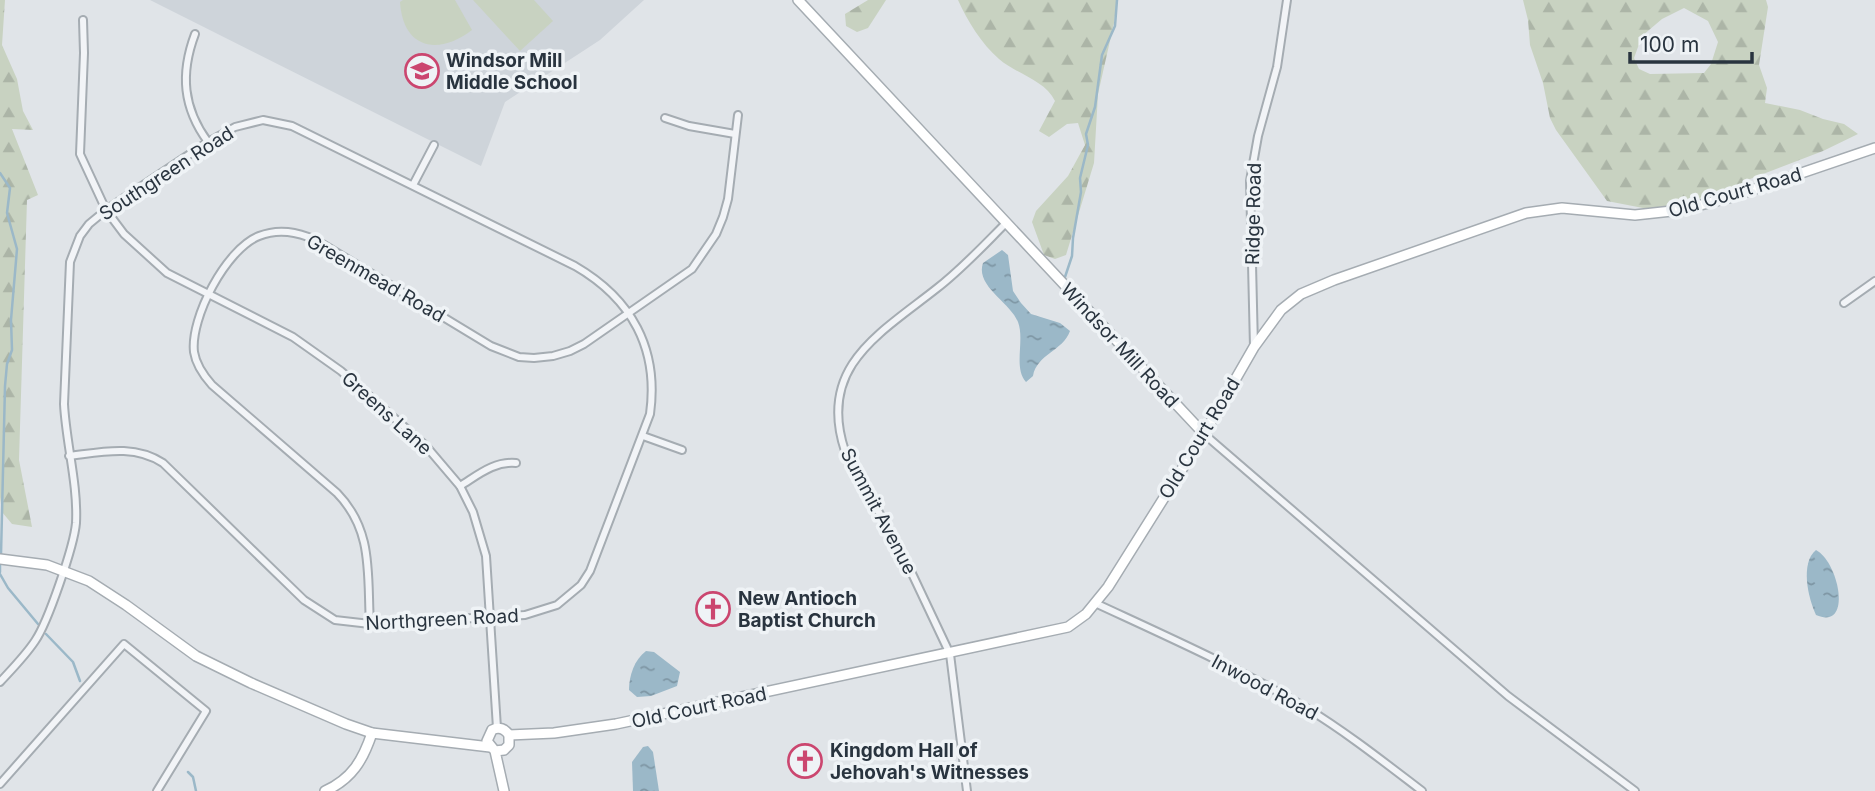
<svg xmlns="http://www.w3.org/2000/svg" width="1875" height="791" font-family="Inter,sans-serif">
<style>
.built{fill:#ced4da}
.grass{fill:#c8d2c1}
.forest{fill:url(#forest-firs);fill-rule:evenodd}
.water{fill:url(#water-ripples)}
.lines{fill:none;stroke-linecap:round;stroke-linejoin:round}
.stream{stroke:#9bb8c8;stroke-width:2.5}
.street-casing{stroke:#a5acb2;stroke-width:10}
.secondary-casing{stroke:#a5acb2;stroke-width:12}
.street{stroke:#f2f4f7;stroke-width:6}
.secondary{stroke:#fff;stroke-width:9}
.labels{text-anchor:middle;stroke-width:7;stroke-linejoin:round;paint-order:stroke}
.poi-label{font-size:19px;font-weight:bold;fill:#29343f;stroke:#eff3f6;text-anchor:start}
.street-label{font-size:19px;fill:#29343f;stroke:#eff3f6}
</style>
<defs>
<pattern id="forest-firs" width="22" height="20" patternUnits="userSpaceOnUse" patternTransform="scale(1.75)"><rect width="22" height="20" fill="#c8d2c1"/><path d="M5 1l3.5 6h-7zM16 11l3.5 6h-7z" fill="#acb5a7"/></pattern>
<pattern id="water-ripples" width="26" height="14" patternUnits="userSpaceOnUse" patternTransform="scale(1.75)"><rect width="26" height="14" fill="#9bb8c8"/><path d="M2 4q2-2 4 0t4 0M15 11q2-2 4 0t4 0" fill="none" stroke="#7e96a4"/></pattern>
</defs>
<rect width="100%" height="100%" fill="#e0e4e8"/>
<!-- built -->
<polygon class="built" points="150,0 644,0 600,40 505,102 481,166"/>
<!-- grass -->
<g class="grass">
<path d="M403,0H455L472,30C438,56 403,49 400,2Z"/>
<polygon points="473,0 534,0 553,21 520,51"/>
</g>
<!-- forest -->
<g class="forest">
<polygon points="0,0 5,0 2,45 17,79 23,111 33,130 12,129 38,195 27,200 19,460 32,527 12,524 2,512 0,497"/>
<polygon points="868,0 886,0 868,28 857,32 846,26 845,14"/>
<path d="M958,0H1117L1114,23L1098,94L1094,163L1066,255L1055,259L1044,255L1032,222L1036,211L1068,176L1085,145L1078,123L1067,124L1049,137L1039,131L1055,101C1045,80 1016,74 999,59C981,43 968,22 958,0Z"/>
<path d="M1523,0H1766L1768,7L1759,65L1767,88L1765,103L1800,110L1823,119L1844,124L1858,134L1823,151L1750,179L1717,200L1656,208H1643L1607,201L1556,130L1550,118L1543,83L1530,45L1528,20ZM1684,8L1708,21L1718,42L1711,64L1704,73L1650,74L1639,69L1634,58L1642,36L1662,19Z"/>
</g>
<!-- water -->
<g class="water">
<path d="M1002,250L1008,255L1013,291L1021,303L1031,314L1060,323L1070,331C1063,351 1037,354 1033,376L1026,382C1013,368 1025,340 1018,322C1010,302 975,286 983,263Z"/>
<path d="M1816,550C1839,562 1853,631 1816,615C1808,598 1800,563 1816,550Z"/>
<path d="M646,651L654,652L680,672L677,686L651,696L637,697L629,690C629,676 634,660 646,651Z"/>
<polygon points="648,746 653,752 659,791 633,791 632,762 643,747"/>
</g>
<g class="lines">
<!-- stream -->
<g class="stream">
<polyline points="0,173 10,188 7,213 17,249 11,320 12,350 7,364 5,386 1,555"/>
<polyline points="1065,277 1072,256 1073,238 1081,192 1080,178 1088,145 1086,134 1095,107 1102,55 1115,26 1117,0"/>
<polyline points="0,572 0,562"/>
<polyline points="0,574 8,588 38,624"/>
<polyline points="46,634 73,662 80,681"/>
<polyline points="188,772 193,777 196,791"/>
</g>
<!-- street casing -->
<g class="street-casing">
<g id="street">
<polyline points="83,20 84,53 80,154 106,210 124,234 167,273 293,337 341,371 426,446 460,486 473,512 486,556 497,728"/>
<path d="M195,34C180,74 183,108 208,142"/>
<polyline points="665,118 689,126 735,134"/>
<polyline points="413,185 434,145"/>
<polyline points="1844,303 1875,281"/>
<polyline points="1254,347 1250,181 1258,136 1277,67 1287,0"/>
<polyline points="1204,434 1508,696 1635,791"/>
<polyline points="643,436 682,450"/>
<path d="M460,486C478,475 494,461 516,463"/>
<path d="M1095,603C1166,636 1238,668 1305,707C1346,732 1384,762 1422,791"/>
<path d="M370,624C367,575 374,531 337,493L212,385C204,376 196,365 194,352C190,318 226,249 259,236C279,228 297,232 316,240L491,346L519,357L534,358L553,356L570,351L584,344L692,269L716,234L723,217L728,199L738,115"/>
<path d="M0,682C12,669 25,656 35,641C48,622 74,546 76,523C78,484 66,443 64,404L70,262L80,236L89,224L106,210L208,142L235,127L263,120L292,126L575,266C632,299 659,349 650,414L590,571L581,585L557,605L525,615L370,624L335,620L304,600L163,463C134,444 102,452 69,456"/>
<polyline points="0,784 124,644 206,711 157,791"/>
<path d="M967,791L950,654L907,563L845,451C817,367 879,334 936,289C961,270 983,246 1006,223"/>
</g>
</g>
<!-- secondary casing -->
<g class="secondary-casing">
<g id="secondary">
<polyline points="798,0 1204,434"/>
<polyline points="0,559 47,565 89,581 126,605 196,656 251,683 346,724 372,733 490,747"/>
<polyline points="509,735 554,733 616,724 1068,627 1086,614 1108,587 1204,434 1254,347 1281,310 1301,294 1334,280 1526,213 1562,208 1635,215 1681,210 1728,198 1875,148"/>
<path d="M495,751L504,750L509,745V735C505,729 499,726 492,730L487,741L495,751L504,791"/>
<path d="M325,791C352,779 363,760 372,733"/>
</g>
</g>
<!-- street -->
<use href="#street" class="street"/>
<!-- secondary -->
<use href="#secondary" class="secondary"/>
</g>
<!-- icons -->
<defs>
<g id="school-ring" transform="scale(1.75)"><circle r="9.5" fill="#eff3f6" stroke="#cb466f" stroke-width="1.5"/><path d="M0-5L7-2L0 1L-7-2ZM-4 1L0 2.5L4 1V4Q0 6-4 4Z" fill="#cb466f"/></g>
<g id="church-ring" transform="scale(1.75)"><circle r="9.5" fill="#eff3f6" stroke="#cb466f" stroke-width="1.5"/><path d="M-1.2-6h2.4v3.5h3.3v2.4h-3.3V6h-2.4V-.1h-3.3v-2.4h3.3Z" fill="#cb466f"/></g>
</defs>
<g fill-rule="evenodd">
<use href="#school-ring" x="422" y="71"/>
<use href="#church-ring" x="713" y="609"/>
<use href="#church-ring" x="805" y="761"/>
</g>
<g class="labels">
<!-- poi labels -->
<g class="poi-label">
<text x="446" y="67">Windsor Mill<tspan x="446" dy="22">Middle School</tspan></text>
<text x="738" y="605">New Antioch<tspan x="738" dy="22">Baptist Church</tspan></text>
<text x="830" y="757">Kingdom Hall of<tspan x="830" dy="22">Jehovah's Witnesses</tspan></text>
</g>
<!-- street labels -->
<g class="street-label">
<text transform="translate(166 173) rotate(-33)" y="7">Southgreen Road</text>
<text transform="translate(1735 192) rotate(-16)" y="7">Old Court Road</text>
<text transform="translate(1253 214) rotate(-89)" y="7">Ridge Road</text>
<text transform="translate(376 278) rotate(30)" y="7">Greenmead Road</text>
<text transform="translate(1120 345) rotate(47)" y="7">Windsor Mill Road</text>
<text transform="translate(387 413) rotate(42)" y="7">Greens Lane</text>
<text transform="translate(1199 438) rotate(-59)" y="7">Old Court Road</text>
<text transform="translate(879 511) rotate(62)" y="7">Summit Avenue</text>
<text transform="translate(442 619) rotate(-3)" y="7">Northgreen Road</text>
<text transform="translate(1265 687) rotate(28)" y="7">Inwood Road</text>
<text transform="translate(699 707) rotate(-12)" y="7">Old Court Road</text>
</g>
</g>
<!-- scale -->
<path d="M1630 52v10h122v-10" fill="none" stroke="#29343f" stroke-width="3.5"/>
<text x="1640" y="52" font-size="21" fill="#29343f" stroke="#eff3f6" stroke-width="5" paint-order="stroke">100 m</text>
</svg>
